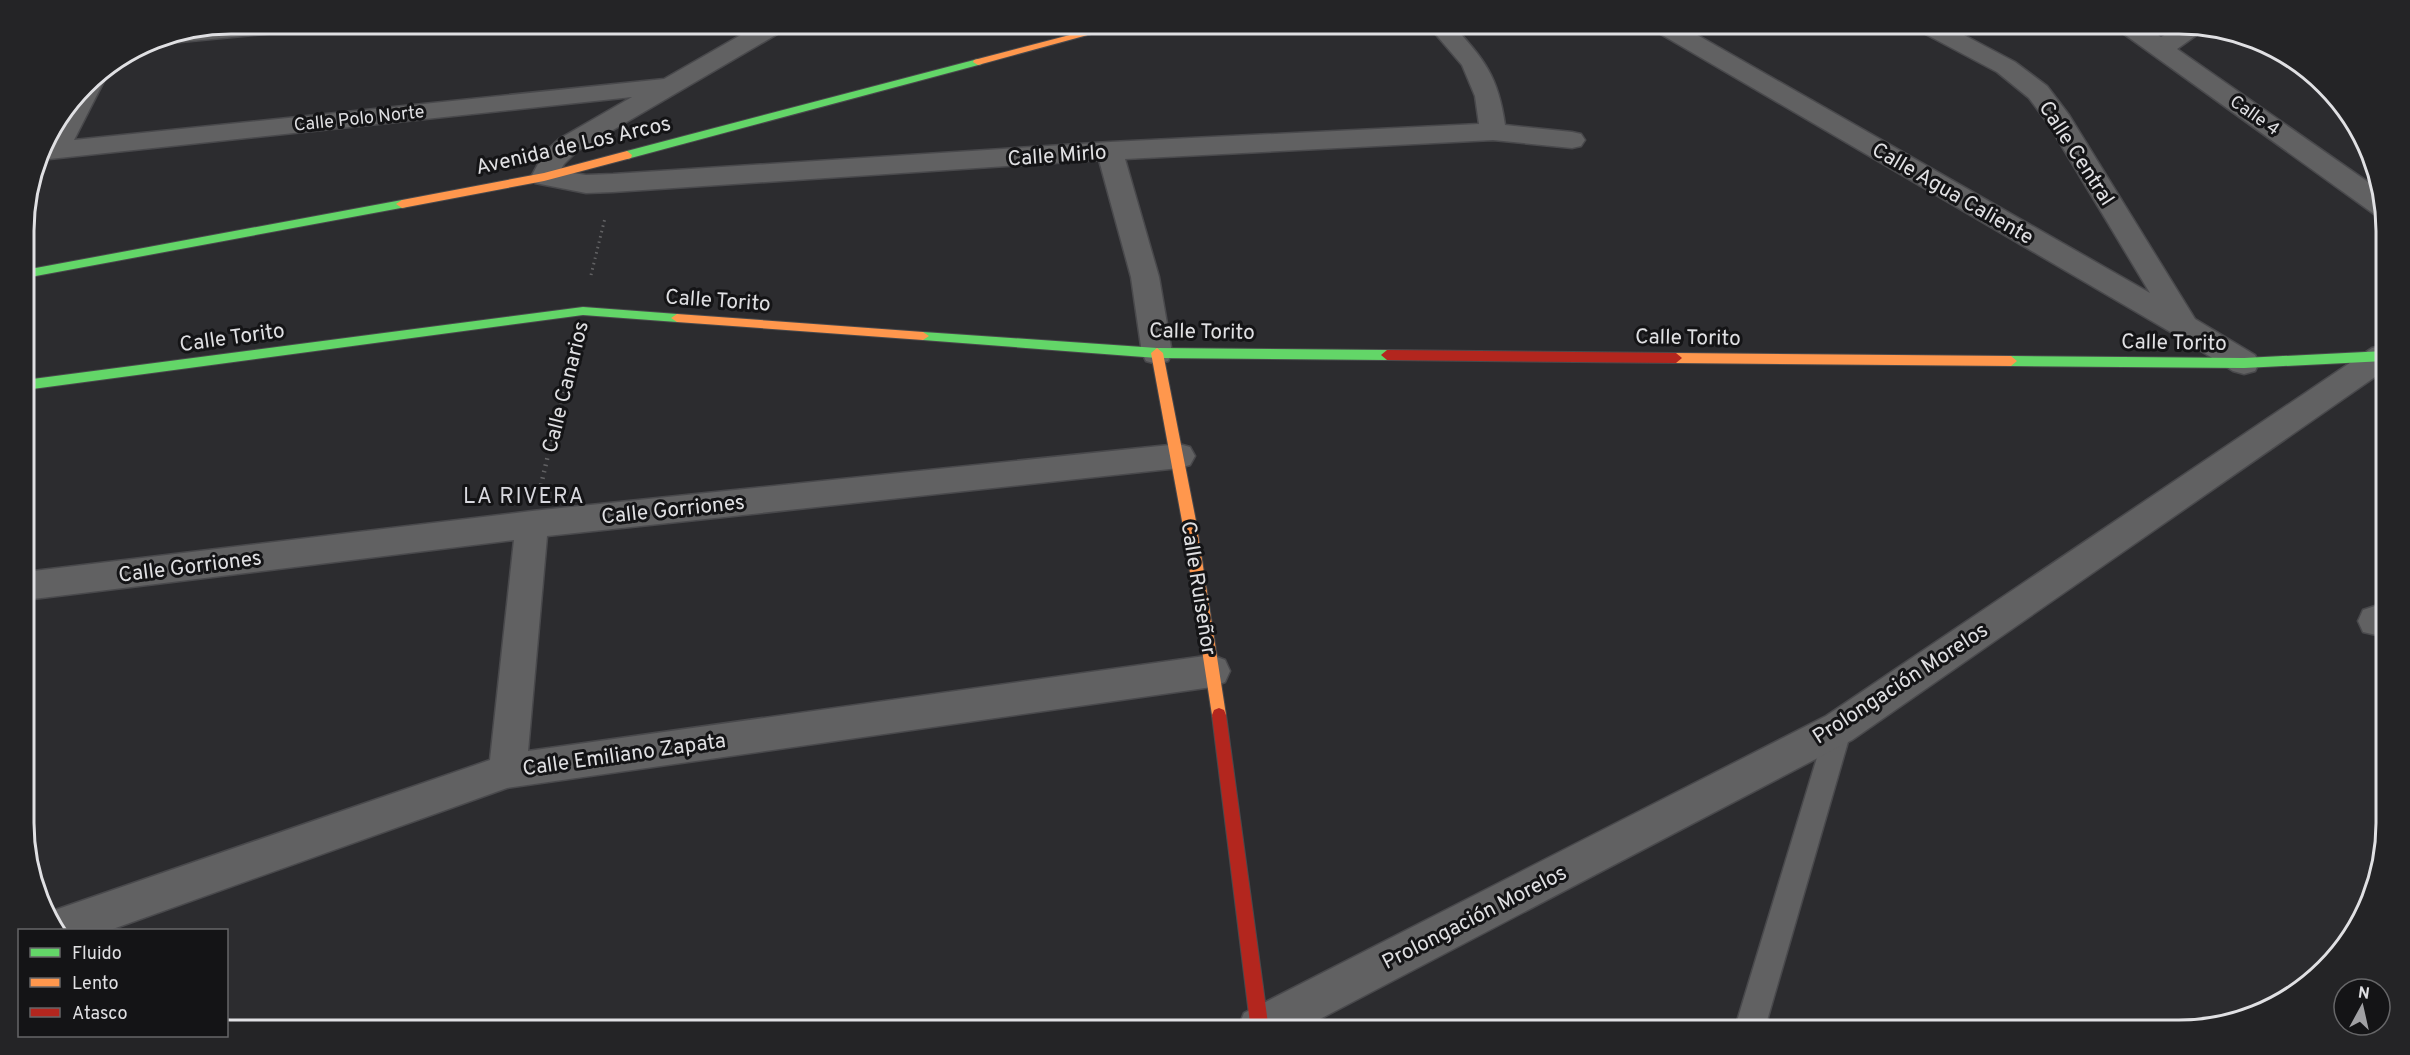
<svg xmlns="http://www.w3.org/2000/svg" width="2410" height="1055" font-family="Overpass,sans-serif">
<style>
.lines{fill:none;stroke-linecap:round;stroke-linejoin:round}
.lane-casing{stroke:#49494c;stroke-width:3}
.street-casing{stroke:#49494c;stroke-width:3}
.fast-casing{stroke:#49494c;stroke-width:2}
.slow-casing{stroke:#49494c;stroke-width:2}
.jam-casing{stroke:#49494c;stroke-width:2}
.path-far1{stroke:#626264;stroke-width:3;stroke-dasharray:1.5 4;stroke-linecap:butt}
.path{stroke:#626264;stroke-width:4.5;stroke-dasharray:1.5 5;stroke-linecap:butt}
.lane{fill:#616162;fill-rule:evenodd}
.street{fill:#616162;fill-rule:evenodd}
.fast{fill:#63d668;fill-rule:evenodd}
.slow{fill:#ff974d;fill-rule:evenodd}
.jam{fill:#b3261e;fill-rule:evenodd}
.labels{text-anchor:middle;stroke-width:6;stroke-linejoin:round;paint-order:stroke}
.far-street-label{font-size:18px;fill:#e0e0e3;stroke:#141416}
.street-label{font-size:21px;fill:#e0e0e3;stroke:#141416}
.neighbourhood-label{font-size:22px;letter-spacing:1.5px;fill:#d8d8de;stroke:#141416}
.rim{fill:none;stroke:#e0e0e3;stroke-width:3}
</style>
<rect width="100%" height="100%" fill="#2c2c2f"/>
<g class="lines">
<!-- lane casing -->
<g class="lane-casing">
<polygon id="lane" points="1839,716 1848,719 1852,728 1764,1031 1734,1031 1826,728 1830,719"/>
</g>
<!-- street casing -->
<g class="street-casing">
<g id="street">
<polygon points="232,24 307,24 304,29 295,31 170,43 159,38"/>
<path d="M760,24H789L786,29L577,151L564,164L560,171L586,175L613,174L1110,142L1479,124L1475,96L1462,65L1427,24H1452C1484,60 1498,75 1505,125L1572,132L1581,134L1585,140L1581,146L1572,148L1493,140L1125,159L1159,277L1172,353L1168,361L1157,364L1146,361L1142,353L1131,277L1099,160L613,192L586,193L535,183L531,177L544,153L559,139L632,97L40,160C47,135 77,93 96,75L104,81L74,140L664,79Z"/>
<polygon points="1649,24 1678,24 2150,293 2049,125 2029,98 1997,72 1916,29 1913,24 1943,24 2015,62 2047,86 2069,115 2195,319 2255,355 2259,363 2255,371 2244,374 2233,371 2174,334 1652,29"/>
<polygon points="2114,24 2142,24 2161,37 2182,25 2205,29 2177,49 2378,189 2384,205 2384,216 2374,214 2117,29"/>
<polygon points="2385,345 2385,370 1852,740 1297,1031 1239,1031 1238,1028 1244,1013 1826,716 2372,348"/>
<polygon points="1179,444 1190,447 1195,456 1190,465 1179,468 547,536 528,751 1212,655 1225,660 1230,671 1225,682 1212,687 507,788 110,930 59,930 51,912 58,909 490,760 514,540 25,600 25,572 532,511"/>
<polygon points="2375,606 2385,607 2385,637 2363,632 2358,621 2363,610"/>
</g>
</g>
<!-- fast casing -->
<g class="fast-casing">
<g id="fast">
<polygon points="978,59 982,60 982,64 627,159 622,155 627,151"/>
<polygon points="402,200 408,204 406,207 25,278 25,270"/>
<polygon points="583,307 677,314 683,318 677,322 583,315 25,390 25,380"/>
<polygon points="923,332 1157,348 1387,350 1393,355 1387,360 1157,358 923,340 917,336"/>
<polygon points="2385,351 2385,361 2244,368 2011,366 2005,361 2011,356 2244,358"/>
</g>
</g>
<!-- slow casing -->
<g class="slow-casing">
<g id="slow">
<polygon points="1112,24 1128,24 978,65 973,62 974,60"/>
<polygon points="627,151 632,155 631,158 544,181 402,208 396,204 402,200 544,173"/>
<polygon points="677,314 923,332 929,336 923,340 677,322 671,318"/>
<polygon points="1157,348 1163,353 1196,521 1226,715 1224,720 1219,722 1214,720 1212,715 1182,521 1151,353"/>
<polygon points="1676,353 2011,356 2017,361 2011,366 1676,363 1670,358"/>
</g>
</g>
<!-- jam casing -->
<g class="jam-casing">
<g id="jam">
<polygon points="1387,350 1676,353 1682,358 1676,363 1387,360 1381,355"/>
<polygon points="1219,708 1224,710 1226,715 1269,1031 1251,1031 1212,715 1214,710"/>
</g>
</g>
<!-- path-far1 -->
<g class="path-far1">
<polyline points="27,210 39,184"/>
<polyline points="591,275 605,218"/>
<polyline points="549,452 574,350"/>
</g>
<!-- path -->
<polyline class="path" points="541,485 549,451"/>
<!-- lane -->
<use href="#lane" class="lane"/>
<!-- street -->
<use href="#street" class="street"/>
<!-- fast -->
<use href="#fast" class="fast"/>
<!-- slow -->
<use href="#slow" class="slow"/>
<!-- jam -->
<use href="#jam" class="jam"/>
</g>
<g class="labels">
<!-- far-street labels -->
<g class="far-street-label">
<text transform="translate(2255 115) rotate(35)" y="6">Calle 4</text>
<text transform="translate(359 118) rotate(-6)" y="6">Calle Polo Norte</text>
</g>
<!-- street labels -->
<g class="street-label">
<text transform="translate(573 145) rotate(-13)" y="7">Avenida de Los Arcos</text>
<text transform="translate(2077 153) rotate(57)" y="7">Calle Central</text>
<text transform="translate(1057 155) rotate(-4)" y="7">Calle Mirlo</text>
<text transform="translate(1953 193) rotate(30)" y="7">Calle Agua Caliente</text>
<text transform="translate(718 300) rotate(4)" y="7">Calle Torito</text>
<text transform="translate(1202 331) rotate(1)" y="7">Calle Torito</text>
<text transform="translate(232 337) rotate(-8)" y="7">Calle Torito</text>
<text transform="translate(1688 337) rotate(1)" y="7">Calle Torito</text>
<text transform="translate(2174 342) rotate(1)" y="7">Calle Torito</text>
<text transform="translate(565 387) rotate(-76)" y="7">Calle Canarios</text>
<text transform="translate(673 509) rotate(-6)" y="7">Calle Gorriones</text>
<text transform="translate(190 566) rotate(-7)" y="7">Calle Gorriones</text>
<text transform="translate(1199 588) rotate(81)" y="7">Calle Ruiseñor</text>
<text transform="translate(1900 683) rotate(-33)" y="7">Prolongación Morelos</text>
<text transform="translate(624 754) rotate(-8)" y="7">Calle Emiliano Zapata</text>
<text transform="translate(1474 917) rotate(-27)" y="7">Prolongación Morelos</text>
</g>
<!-- neighbourhood labels -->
<g class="neighbourhood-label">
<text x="524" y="503">LA RIVERA</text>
</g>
</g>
<!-- crop -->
<path d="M0 0H2410V1055H0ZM231 34H2179A197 197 0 0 1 2376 231V823A197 197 0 0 1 2179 1020H231A197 197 0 0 1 34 823V231A197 197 0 0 1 231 34Z" fill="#242426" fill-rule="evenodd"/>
<path class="rim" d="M231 34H2179A197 197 0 0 1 2376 231V823A197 197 0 0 1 2179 1020H231A197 197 0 0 1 34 823V231A197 197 0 0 1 231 34Z"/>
<!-- legend -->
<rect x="18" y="929" width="210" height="108" fill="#141416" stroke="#666668" stroke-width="1.5"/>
<rect x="30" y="948" width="30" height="9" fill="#63d668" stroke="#666668" stroke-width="1.5"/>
<text x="72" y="959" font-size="18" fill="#e0e0e3">Fluido</text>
<rect x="30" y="978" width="30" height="9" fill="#ff974d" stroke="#666668" stroke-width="1.5"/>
<text x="72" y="989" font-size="18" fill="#e0e0e3">Lento</text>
<rect x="30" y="1008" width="30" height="9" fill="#b3261e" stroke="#666668" stroke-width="1.5"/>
<text x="72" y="1019" font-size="18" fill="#e0e0e3">Atasco</text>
<!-- north arrow -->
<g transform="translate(2362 1007) rotate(8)"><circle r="28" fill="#141416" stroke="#666668" stroke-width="1.5"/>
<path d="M0-4.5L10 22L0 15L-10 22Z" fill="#a1a1a4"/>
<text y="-9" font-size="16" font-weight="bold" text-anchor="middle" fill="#e0e0e3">N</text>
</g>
</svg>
